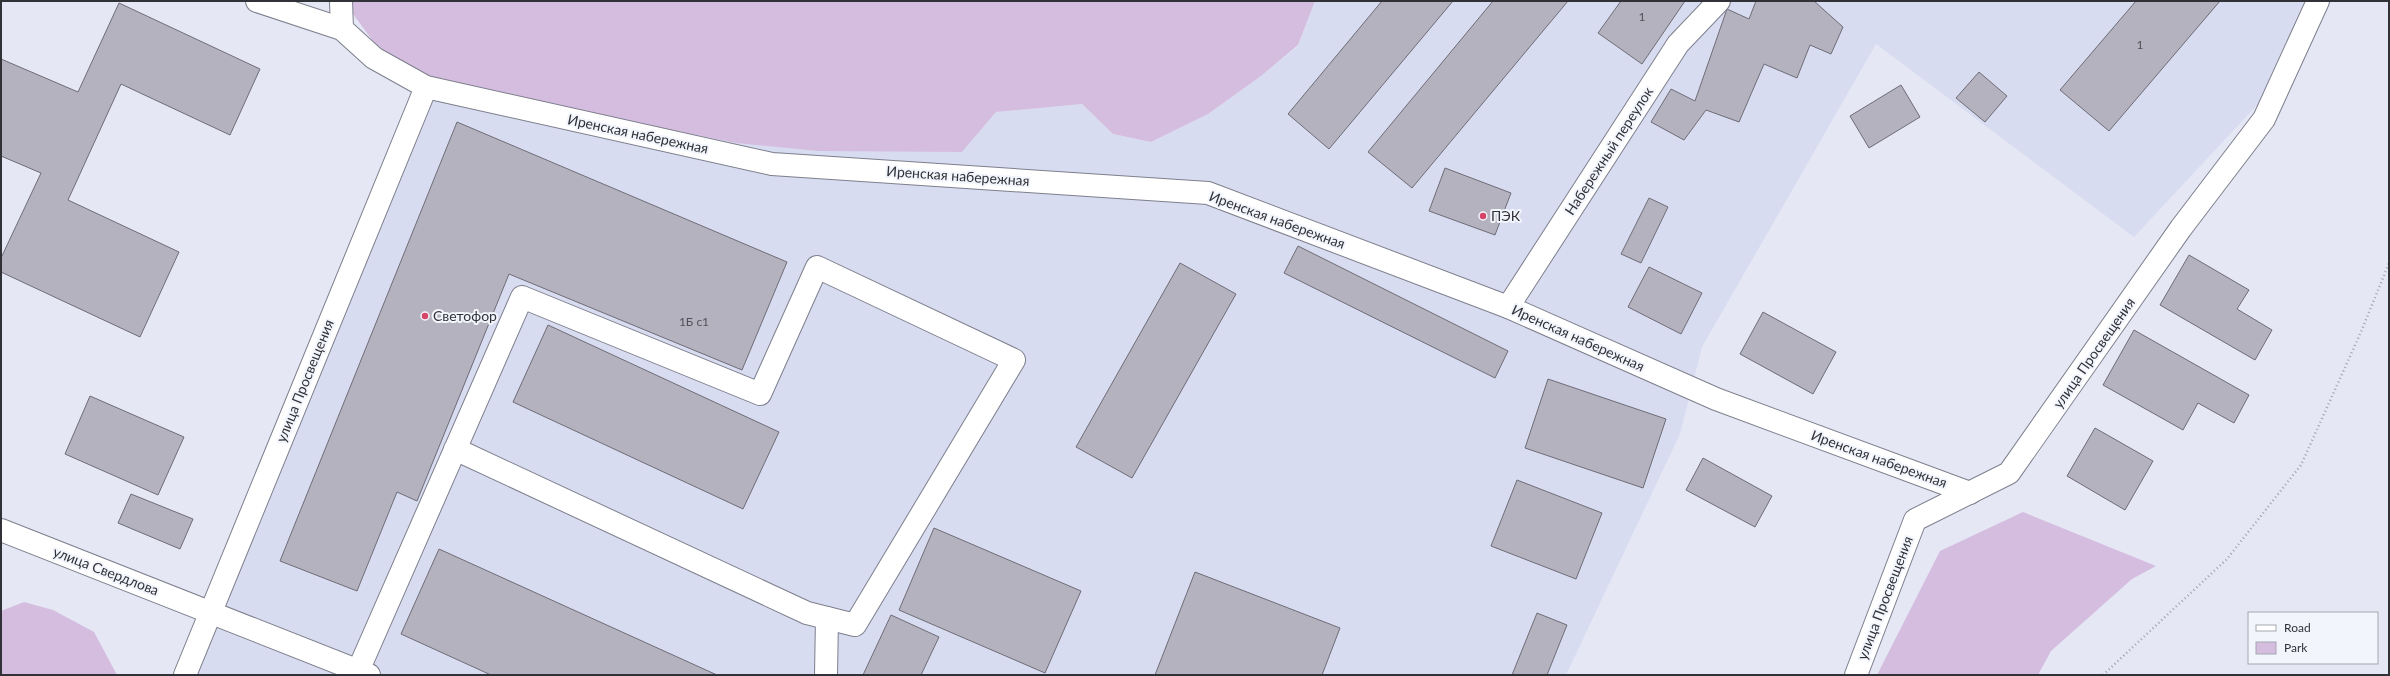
<svg xmlns="http://www.w3.org/2000/svg" width="2390" height="676" font-family="Lato,sans-serif">
<style>
.built{fill:#d8dcf0}
.green{fill:#d5bde0}
.building{fill:#b5b2bf;stroke:#6e6c77}
.lines{fill:none;stroke-linecap:round;stroke-linejoin:round}
.minor-casing{stroke:#7d7f8c;stroke-width:24}
.path{stroke:#a0a2ad;stroke-width:2.5;stroke-dasharray:1 3;stroke-linecap:butt}
.minor{stroke:#fff;stroke-width:22}
.poi-dot{fill:#d44567;stroke:#f3f5fd;stroke-width:1.5}
.labels{text-anchor:middle;stroke-width:4;stroke-linejoin:round;paint-order:stroke}
.number-label{font-size:12px;fill:#525259}
.street-label{font-size:14px;fill:#313237;stroke:#f3f5fd}
.poi-label{font-size:14px;fill:#313237;stroke:#f3f5fd;text-anchor:start}
</style>
<rect width="100%" height="100%" fill="#e5e7f5"/>
<!-- built -->
<polygon class="built" points="1315,1 2332,1 2289,71 2134,237 1876,44 1702,347 1680,434 1566,675 196,675 439,81 459,87 736,143 962,152 996,112 1082,104 1113,134 1151,142 1208,114 1261,76 1298,46"/>
<!-- green -->
<g class="green">
<polygon points="351,1 1315,1 1298,45 1261,76 1208,114 1151,142 1113,134 1082,104 996,112 962,152 818,151 736,143 459,87 389,63 353,14"/>
<polygon points="2023,512 2156,566 2132,579 2051,651 2038,675 1877,675 1940,551"/>
<polygon points="24,602 53,610 94,632 117,675 1,675 1,611"/>
</g>
<!-- building -->
<g class="building">
<polygon points="1382,1 1453,1 1329,149 1288,114"/>
<polygon points="1493,1 1568,1 1412,188 1368,152"/>
<polygon points="1621,1 1685,1 1642,64 1598,33"/>
<polygon points="1756,1 1814,1 1843,27 1831,54 1810,45 1797,78 1764,64 1739,122 1706,110 1684,140 1651,122 1671,89 1695,101 1727,9 1749,19"/>
<polygon points="2136,1 2220,1 2109,131 2060,90"/>
<polygon points="119,3 260,69 230,135 121,84 68,200 179,252 140,337 1,272 1,258 41,173 1,156 1,59 78,92"/>
<polygon points="1979,72 2007,96 1985,122 1956,98"/>
<polygon points="1901,85 1920,117 1869,148 1850,116"/>
<polygon points="457,122 787,262 742,370 509,274 417,501 397,492 357,591 280,561"/>
<polygon points="1445,168 1511,193 1495,235 1429,211"/>
<polygon points="1649,198 1668,207 1641,263 1621,254"/>
<polygon points="1298,246 1508,351 1495,378 1284,273"/>
<polygon points="2189,255 2249,290 2237,309 2272,330 2255,360 2160,305"/>
<polygon points="1180,263 1236,294 1132,478 1076,447"/>
<polygon points="1649,267 1702,293 1681,334 1628,307"/>
<polygon points="1763,312 1836,352 1813,394 1740,354"/>
<polygon points="548,325 779,432 743,509 513,402"/>
<polygon points="2134,330 2249,395 2234,423 2198,403 2183,430 2103,385"/>
<polygon points="1548,379 1666,419 1643,488 1525,448"/>
<polygon points="90,396 184,437 158,495 65,454"/>
<polygon points="2095,428 2153,461 2125,510 2067,476"/>
<polygon points="1703,458 1772,496 1755,527 1686,490"/>
<polygon points="1517,480 1602,513 1576,579 1491,546"/>
<polygon points="131,494 193,519 180,549 118,523"/>
<polygon points="934,528 1081,591 1045,673 899,610"/>
<polygon points="439,549 717,675 491,675 401,634"/>
<polygon points="1195,572 1340,628 1322,675 1155,675"/>
<polygon points="1537,613 1567,625 1547,675 1512,675"/>
<polygon points="891,615 939,637 921,675 863,675"/>
</g>
<g class="lines">
<!-- minor casing -->
<g class="minor-casing">
<g id="minor">
<polyline points="257,1 342,29 374,58 426,87 772,164 1208,193 1508,307 1716,399 1970,493"/>
<polyline points="341,1 342,29"/>
<polyline points="1508,307 1678,44 1719,1"/>
<polyline points="1,530 369,675"/>
<polyline points="358,671 522,297 760,394 817,267 1014,360 855,625 807,613 455,449"/>
<polyline points="185,675 426,87"/>
<polyline points="826,675 827,618"/>
<polyline points="1856,675 1915,520 2009,473 2181,228 2264,119 2318,1"/>
</g>
</g>
<!-- path -->
<polyline class="path" points="2103,675 2227,559 2301,465 2361,332 2389,263"/>
<!-- minor -->
<use href="#minor" class="minor"/>
</g>
<!-- markers -->
<g class="poi-dot">
<circle cx="1483" cy="216" r="4"/>
<circle cx="425" cy="316" r="4"/>
</g>
<g class="labels">
<!-- number labels -->
<g class="number-label">
<text x="1642" y="21">1</text>
<text x="2140" y="49">1</text>
<text x="694" y="326">1Б с1</text>
</g>
<!-- street labels -->
<g class="street-label">
<text transform="translate(638 134) rotate(12)" y="5">Иренская набережная</text>
<text transform="translate(1609 151) rotate(-57)" y="5">Набережный переулок</text>
<text transform="translate(958 176) rotate(4)" y="5">Иренская набережная</text>
<text transform="translate(1277 220) rotate(20)" y="5">Иренская набережная</text>
<text transform="translate(1578 338) rotate(24)" y="5">Иренская набережная</text>
<text transform="translate(2094 353) rotate(-55)" y="5">улица Просвещения</text>
<text transform="translate(305 381) rotate(-68)" y="5">улица Просвещения</text>
<text transform="translate(1879 459) rotate(20)" y="5">Иренская набережная</text>
<text transform="translate(106 571) rotate(21)" y="5">улица Свердлова</text>
<text transform="translate(1885 598) rotate(-69)" y="5">улица Просвещения</text>
</g>
<!-- poi labels -->
<g class="poi-label">
<text x="1491" y="221">ПЭК</text>
<text x="433" y="321">Светофор</text>
</g>
</g>
<!-- border -->
<rect width="2390" height="676" fill="none" stroke="#313237" stroke-width="4"/>
<!-- legend -->
<rect x="2248" y="612" width="130" height="52" fill="#f3f5fd" stroke="#a5a7ae"/>
<rect x="2256" y="625" width="20" height="6" fill="#ffffff" stroke="#a5a7ae"/>
<text x="2284" y="632" font-size="12" fill="#313237">Road</text>
<rect x="2256" y="642" width="20" height="12" fill="#d5bde0" stroke="#a5a7ae"/>
<text x="2284" y="652" font-size="12" fill="#313237">Park</text>
</svg>
